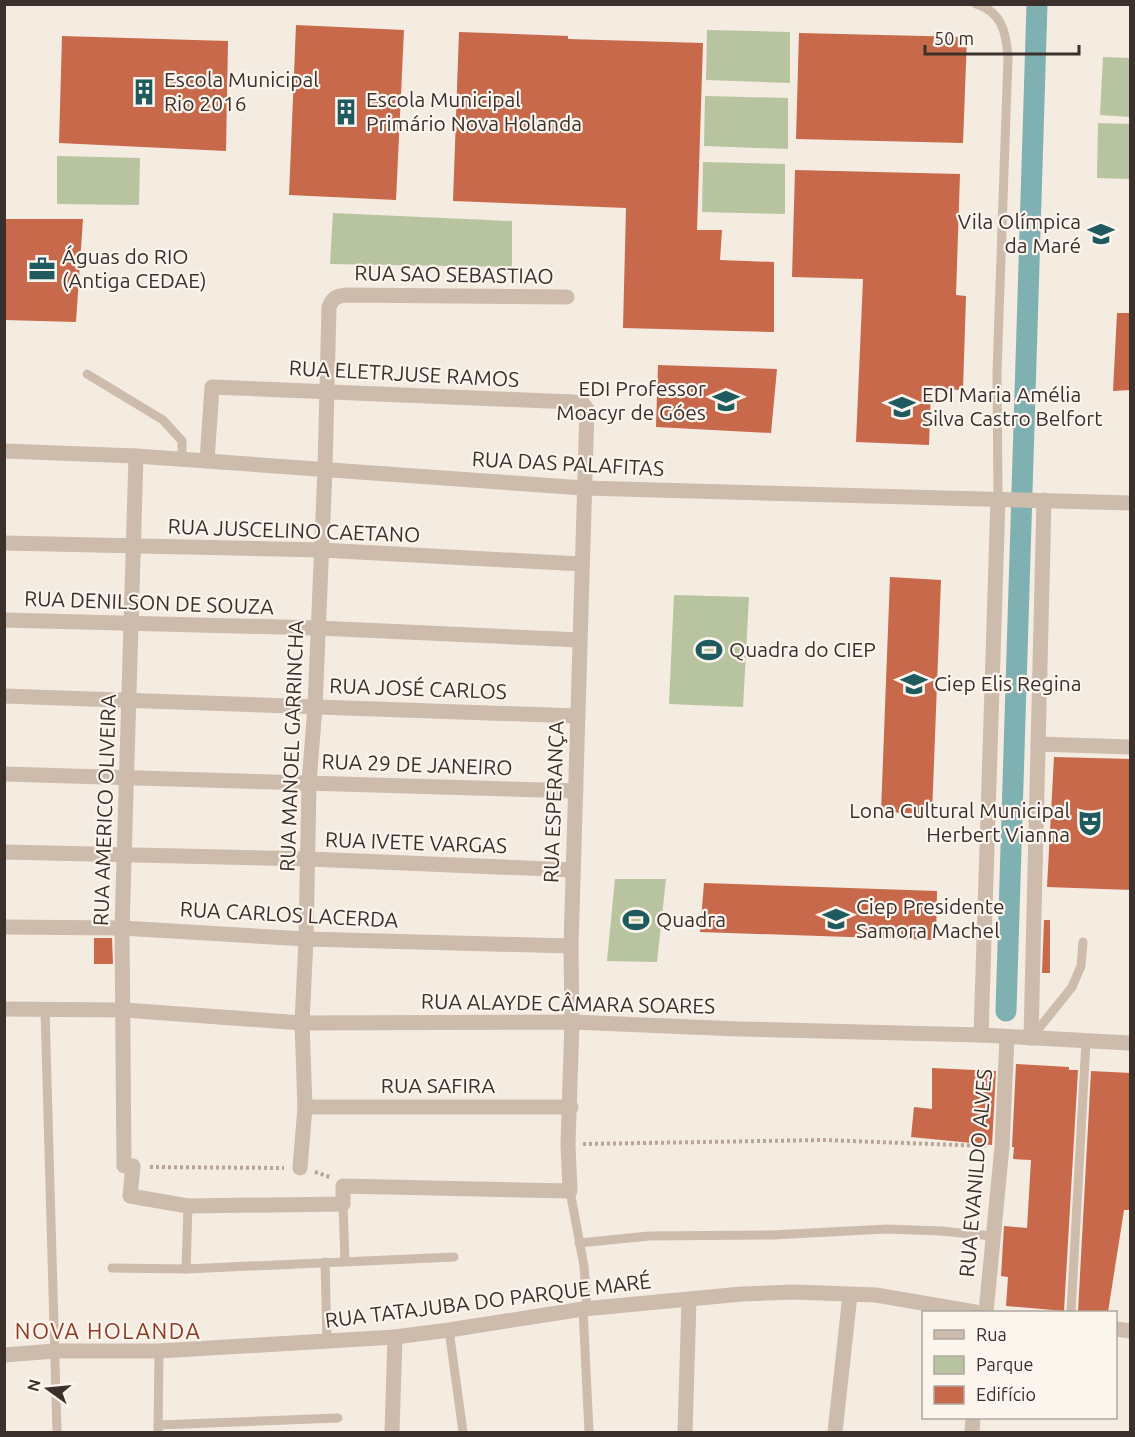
<svg xmlns="http://www.w3.org/2000/svg" width="1135" height="1437" font-family="Ubuntu,sans-serif">
<style>
.green{fill:#b8c4a0}
.lines{fill:none;stroke-linecap:round;stroke-linejoin:round}
.canal{stroke:#7fb0b2;stroke-width:21}
.building{fill:#c8694b}
.path{stroke:#b9a596;stroke-width:4;stroke-dasharray:3 3;stroke-linecap:butt}
.service{stroke:#cdbbac;stroke-width:9}
.minor{stroke:#cdbbac;stroke-width:15}
.tertiary{stroke:#cdbbac;stroke-width:15}
.labels{text-anchor:middle;stroke-width:4.5;stroke-linejoin:round;paint-order:stroke}
.poi-label{font-size:21px;fill:#3b302b;stroke:#fbf5ee;text-anchor:start}
.street-label{font-size:21px;fill:#3b302b;stroke:#fbf5ee}
.neighbourhood-label{font-size:22px;letter-spacing:1.5px;fill:#8c3b22;stroke:#fbf5ee}
</style>
<rect width="100%" height="100%" fill="#f4ebe1"/>
<!-- green -->
<g class="green">
<polygon points="707,30 790,32 790,83 706,80"/>
<polygon points="1103,57 1130,58 1130,117 1100,115"/>
<polygon points="705,96 788,98 788,149 704,146"/>
<polygon points="1098,123 1130,124 1130,179 1097,178"/>
<polygon points="57,156 140,158 139,205 57,204"/>
<polygon points="703,162 785,164 785,214 702,212"/>
<polygon points="333,213 512,221 512,267 330,264"/>
<polygon points="674,595 749,597 743,707 669,704"/>
<polygon points="615,879 666,879 657,962 607,961"/>
</g>
<g class="lines">
<!-- canal -->
<polyline class="canal" points="1006,1011 1037,4"/>
</g>
<!-- building -->
<g class="building">
<polygon points="296,25 404,30 396,200 289,195"/>
<polygon points="459,32 568,36 568,39 703,43 697,230 722,230 720,260 774,262 774,332 623,328 626,208 453,201"/>
<polygon points="799,33 967,37 963,143 796,139"/>
<polygon points="62,36 228,41 226,151 59,143"/>
<polygon points="795,170 960,174 956,295 966,296 963,390 931,389 929,445 856,442 863,279 792,277"/>
<polygon points="4,219 83,219 76,322 4,320"/>
<polygon points="1117,313 1131,313 1131,390 1113,391"/>
<polygon points="658,365 777,369 771,433 656,427"/>
<polygon points="890,577 941,580 932,814 881,812"/>
<polygon points="1054,757 1131,759 1131,890 1047,887"/>
<polygon points="704,883 937,891 936,940 700,932"/>
<polygon points="1044,920 1050,920 1050,973 1042,973"/>
<polygon points="94,938 112,938 113,964 94,964"/>
<polygon points="1016,1064 1069,1067 1069,1070 1078,1070 1064,1311 1006,1306 1008,1277 1001,1276 1004,1226 1027,1228 1031,1160 1013,1159 1014,1147 1012,1147"/>
<polygon points="932,1068 996,1071 992,1145 911,1137 914,1107 932,1109"/>
<polygon points="1091,1071 1131,1073 1131,1210 1124,1210 1108,1312 1078,1312"/>
</g>
<g class="lines">
<!-- path -->
<g class="path">
<polyline points="583,1144 824,1140 986,1146"/>
<polyline points="150,1167 284,1168"/>
<polyline points="315,1172 330,1177"/>
</g>
<!-- service -->
<g class="service">
<path d="M976,4C1002,12 1006,32 1008,57L997,372L998,499"/>
<polyline points="87,374 163,420 182,441 182,459"/>
<polyline points="45,1010 57,1432"/>
<polyline points="1032,1037 1072,987 1081,966 1083,942"/>
<polyline points="570,1191 584,1266 587,1309"/>
<polyline points="343,1204 345,1261"/>
<polyline points="579,1243 649,1236 772,1235 887,1229 941,1231 992,1236"/>
<polyline points="325,1262 327,1341"/>
<polyline points="112,1268 186,1269 454,1257"/>
<polyline points="186,1269 188,1206"/>
<polyline points="583,1309 589,1432"/>
<polyline points="1071,1312 1086,1042"/>
<polyline points="449,1330 463,1432"/>
<polyline points="158,1425 338,1418"/>
<polyline points="158,1432 159,1351"/>
</g>
<!-- minor -->
<g class="minor">
<polyline points="4,543 321,550 582,564"/>
<polyline points="4,620 318,628 580,640"/>
<polyline points="4,696 578,716"/>
<polyline points="1038,744 1130,747"/>
<polyline points="4,774 576,791"/>
<polyline points="4,852 309,859 573,870"/>
<polyline points="4,927 122,928 306,939 571,946"/>
<polyline points="4,1009 124,1010 302,1023 572,1022 739,1029 981,1035 1130,1043"/>
<polyline points="981,1035 998,499"/>
<polyline points="1031,1038 1044,500"/>
<polyline points="305,1107 571,1107"/>
<polyline points="124,1166 122,928 136,456"/>
<polyline points="133,1166 130,1196 188,1206 343,1204 343,1186 570,1191 568,1144 572,1022 571,946 587,409 583,404 572,402 212,387 207,461"/>
<path d="M300,1168L305,1107L302,1023L306,939L309,783L315,707L325,469L329,307C333,298 336,296 346,295L567,297"/>
<polyline points="986,1312 1002,1147 1007,1037"/>
<polyline points="1116,1329 1130,1331"/>
<polyline points="4,1355 55,1351 159,1351 395,1337 449,1330 583,1309 742,1294 794,1292 876,1295 975,1312"/>
<polyline points="392,1432 395,1337"/>
<polyline points="685,1432 689,1300"/>
<polyline points="835,1432 850,1295"/>
<polyline points="972,1432 973,1418"/>
</g>
<!-- tertiary -->
<polyline class="tertiary" points="4,451 136,456 583,488 1130,503"/>
</g>
<!-- icons -->
<defs>
<g id="building-bare" transform="scale(2.07)"><path d="M-4-6H4V6H1V3H-1V6H-4ZM-2.5-4.3h1.7v1.8h-1.7ZM.8-4.3h1.7v1.8H.8ZM-2.5-1h1.7V.8h-1.7ZM.8-1h1.7V.8H.8Z" fill="#1f5a5e" stroke="#fbf5ee" stroke-width="2.5" paint-order="stroke"/></g>
<g id="school-bare" transform="scale(2.07)"><path d="M0-5L7-2L0 1L-7-2ZM-4 1L0 2.5L4 1V4Q0 6-4 4Z" fill="#1f5a5e" stroke="#fbf5ee" stroke-width="2.5" paint-order="stroke"/></g>
<g id="office-bare" transform="scale(2.07)"><path d="M-6-3h4V-5.5h4V-3h4V5H-6ZM-1-4.5V-3h2v-1.5ZM-6 0V1H6V0Z" fill="#1f5a5e" stroke="#fbf5ee" stroke-width="2.5" paint-order="stroke"/></g>
<g id="stadium-bare" transform="scale(2.07)"><path d="M0-5a6.5 5 0 1 0 0 10a6.5 5 0 1 0 0-10ZM-3.5-1.8h7v3.6h-7Z" fill="#1f5a5e" stroke="#fbf5ee" stroke-width="2.5" paint-order="stroke"/></g>
<g id="theatre-bare" transform="scale(2.07)"><path d="M-5-5.5Q0-4 5-5.5V0Q5 5 0 6Q-5 5-5 0ZM-3.3-2.5H-1v1.5H-3.3ZM1-2.5H3.3v1.5H1ZM-2.8 1Q0 5.5 2.8 1Z" fill="#1f5a5e" stroke="#fbf5ee" stroke-width="2.5" paint-order="stroke"/></g>
</defs>
<g fill-rule="evenodd">
<use href="#building-bare" x="144" y="92"/>
<use href="#building-bare" x="346" y="112"/>
<use href="#school-bare" x="1101" y="234"/>
<use href="#office-bare" x="42" y="269"/>
<use href="#school-bare" x="726" y="401"/>
<use href="#school-bare" x="902" y="407"/>
<use href="#stadium-bare" x="709" y="650"/>
<use href="#school-bare" x="914" y="684"/>
<use href="#theatre-bare" x="1090" y="823"/>
<use href="#school-bare" x="836" y="919"/>
<use href="#stadium-bare" x="636" y="920"/>
</g>
<g class="labels">
<!-- poi labels -->
<g class="poi-label">
<text x="164" y="87">Escola Municipal<tspan x="164" dy="24">Rio 2016</tspan></text>
<text x="366" y="107">Escola Municipal<tspan x="366" dy="24">Primário Nova Holanda</tspan></text>
<text x="1081" y="229" text-anchor="end">Vila Olímpica<tspan x="1081" dy="24">da Maré</tspan></text>
<text x="62" y="264">Águas do RIO<tspan x="62" dy="24">(Antiga CEDAE)</tspan></text>
<text x="706" y="396" text-anchor="end">EDI Professor<tspan x="706" dy="24">Moacyr de Góes</tspan></text>
<text x="922" y="402">EDI Maria Amélia<tspan x="922" dy="24">Silva Castro Belfort</tspan></text>
<text x="729" y="657">Quadra do CIEP</text>
<text x="934" y="691">Ciep Elis Regina</text>
<text x="1070" y="818" text-anchor="end">Lona Cultural Municipal<tspan x="1070" dy="24">Herbert Vianna</tspan></text>
<text x="856" y="914">Ciep Presidente<tspan x="856" dy="24">Samora Machel</tspan></text>
<text x="656" y="927">Quadra</text>
</g>
<!-- street labels -->
<g class="street-label">
<text transform="translate(454 275) rotate(1)" y="7">RUA SAO SEBASTIAO</text>
<text transform="translate(404 374) rotate(3)" y="7">RUA ELETRJUSE RAMOS</text>
<text transform="translate(568 464) rotate(3)" y="7">RUA DAS PALAFITAS</text>
<text transform="translate(294 531) rotate(2)" y="7">RUA JUSCELINO CAETANO</text>
<text transform="translate(149 603) rotate(2)" y="7">RUA DENILSON DE SOUZA</text>
<text transform="translate(418 689) rotate(2)" y="7">RUA JOSÉ CARLOS</text>
<text transform="translate(292 746) rotate(-88)" y="7">RUA MANOEL GARRINCHA</text>
<text transform="translate(417 765) rotate(2)" y="7">RUA 29 DE JANEIRO</text>
<text transform="translate(554 802) rotate(-88)" y="7">RUA ESPERANÇA</text>
<text transform="translate(105 810) rotate(-88)" y="7">RUA AMERICO OLIVEIRA</text>
<text transform="translate(416 843) rotate(2)" y="7">RUA IVETE VARGAS</text>
<text transform="translate(289 915) rotate(3)" y="7">RUA CARLOS LACERDA</text>
<text transform="translate(568 1004) rotate(1)" y="7">RUA ALAYDE CÂMARA SOARES</text>
<text x="438" y="1093">RUA SAFIRA</text>
<text transform="translate(976 1173) rotate(-85)" y="7">RUA EVANILDO ALVES</text>
<text transform="translate(488 1301) rotate(-7)" y="7">RUA TATAJUBA DO PARQUE MARÉ</text>
</g>
<!-- neighbourhood labels -->
<g class="neighbourhood-label">
<text x="108" y="1339">NOVA HOLANDA</text>
</g>
</g>
<!-- border -->
<rect width="1135" height="1437" fill="none" stroke="#3b302b" stroke-width="12"/>
<!-- legend -->
<rect x="922" y="1311" width="195" height="108" fill="#fbf5ee" stroke="#aea6a0" stroke-width="1.5"/>
<rect x="934" y="1330" width="30" height="9" fill="#cdbbac" stroke="#aea6a0" stroke-width="1.5"/>
<text x="976" y="1341" font-size="18" fill="#3b302b">Rua</text>
<rect x="934" y="1356" width="30" height="18" fill="#b8c4a0" stroke="#aea6a0" stroke-width="1.5"/>
<text x="976" y="1371" font-size="18" fill="#3b302b">Parque</text>
<rect x="934" y="1386" width="30" height="18" fill="#c8694b" stroke="#aea6a0" stroke-width="1.5"/>
<text x="976" y="1401" font-size="18" fill="#3b302b">Edifício</text>
<!-- north arrow -->
<g transform="translate(48 1389) rotate(285)" stroke="#fbf5ee" stroke-width="4.5" paint-order="stroke">
<path d="M0-4.5L10 22L0 15L-10 22Z" fill="#3b302b"/>
<text y="-9" font-size="16" font-weight="bold" text-anchor="middle" fill="#3b302b">N</text>
</g>
<!-- scale -->
<path d="M925 45v9h154v-9" fill="none" stroke="#3b302b" stroke-width="3"/>
<text x="934" y="45" font-size="18" fill="#3b302b" stroke="#fbf5ee" stroke-width="4.5" paint-order="stroke">50 m</text>
</svg>
